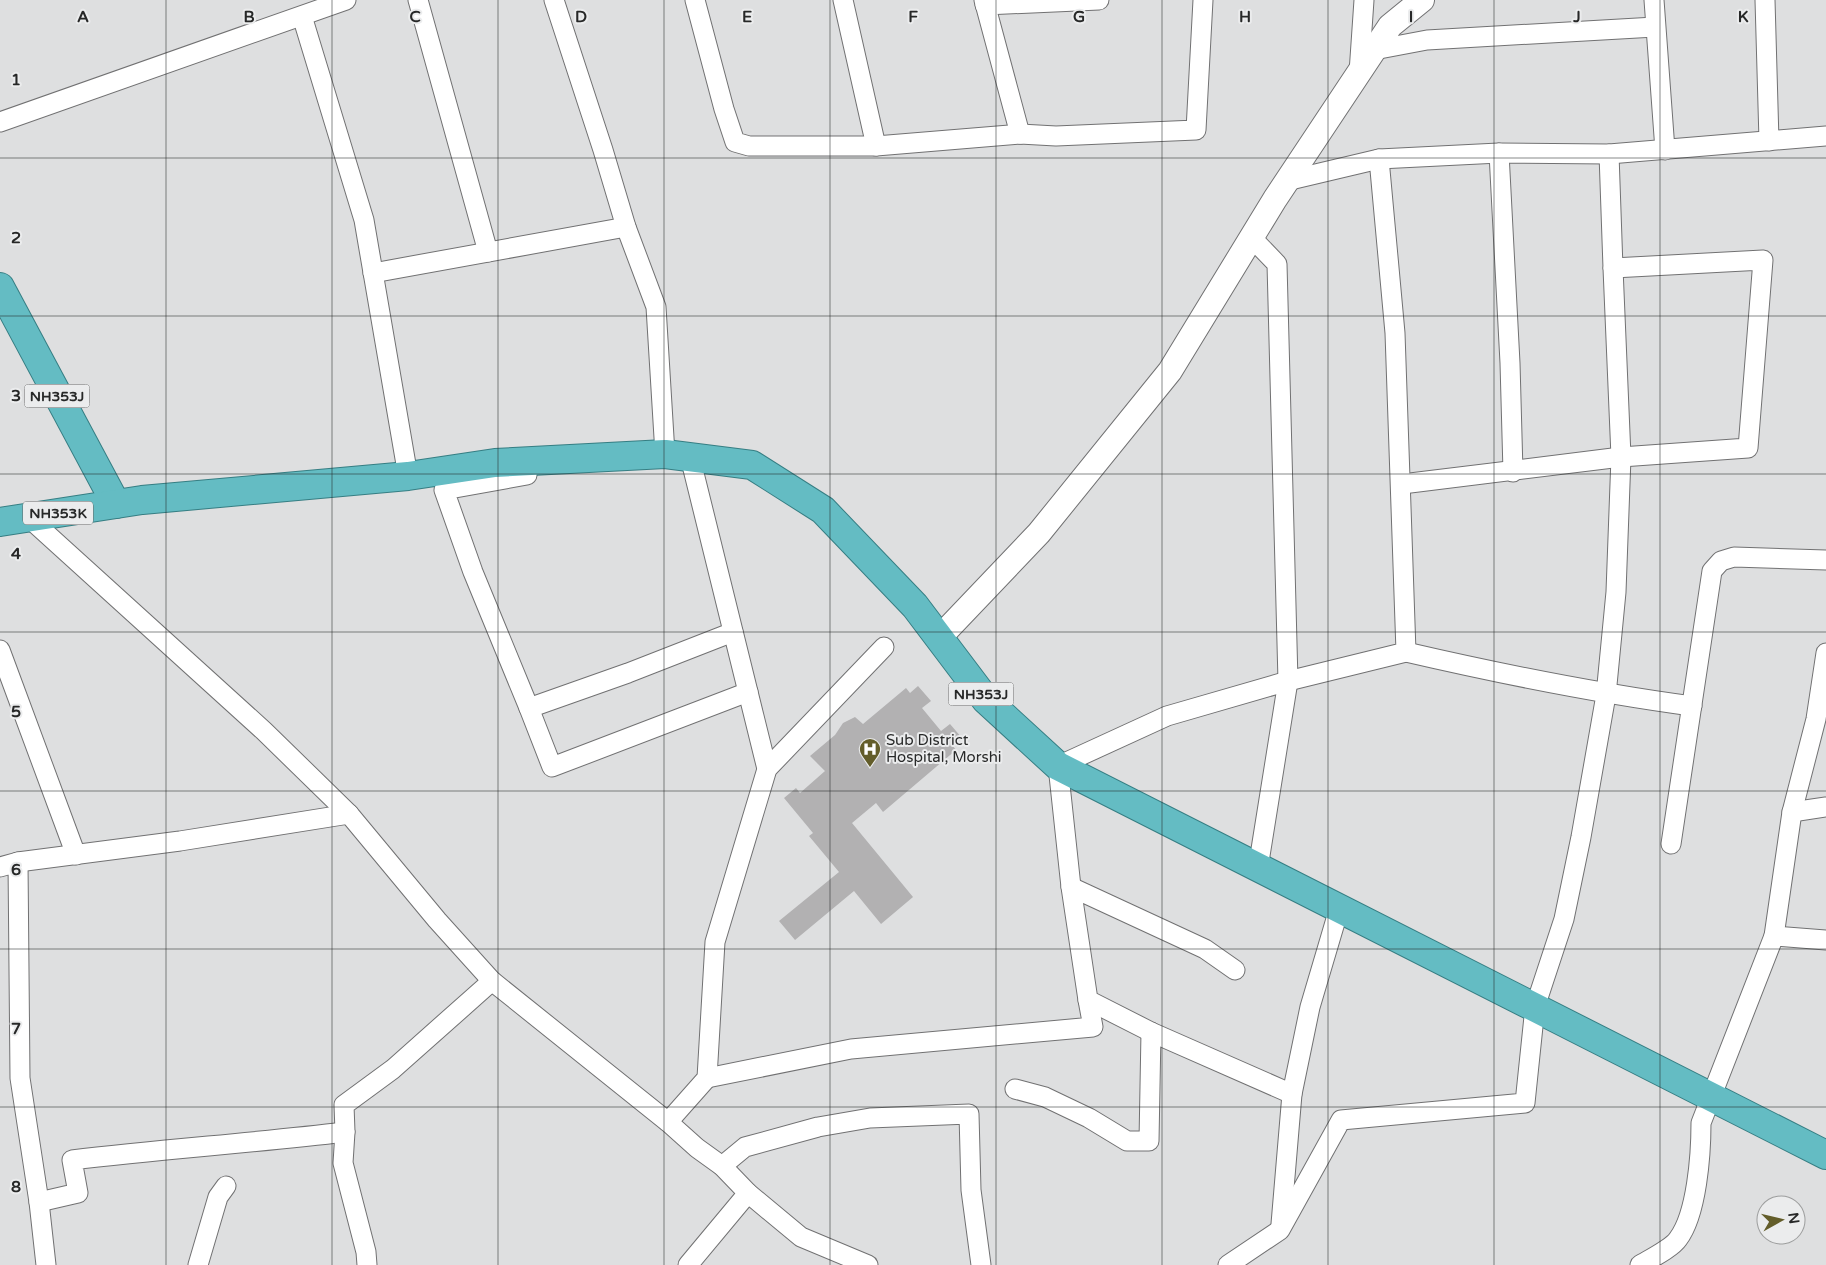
<svg xmlns="http://www.w3.org/2000/svg" width="1826" height="1265" font-family="'Varela Round',sans-serif">
<style>
.building{fill:#b2b1b2}
.lines{fill:none;stroke-linecap:round;stroke-linejoin:round}
.minor-casing{stroke:#717172;stroke-width:21}
.tertiary-casing{stroke:#717172;stroke-width:26}
.trunk-casing{stroke:#367e83;stroke-width:30}
.minor{stroke:#fff;stroke-width:19}
.tertiary{stroke:#fff;stroke-width:24}
.trunk{stroke:#64bcc3;stroke-width:28}
.grid{fill:none;stroke:#272828;stroke-width:1;stroke-opacity:0.55}
.labels{text-anchor:middle;stroke-width:4;stroke-linejoin:round;paint-order:stroke}
.shield{fill:#ebeced;stroke:#626363;stroke-width:1}
.shield-label{font-size:14px;font-weight:bold;fill:#272828}
.poi-label{font-size:15px;fill:#272828;stroke:#ebeced;text-anchor:start}
.grid-label{font-size:16px;text-anchor:middle;font-weight:bold;fill:#272828;stroke:#ebeced;stroke-width:4;stroke-linejoin:round;paint-order:stroke}
</style>
<rect width="100%" height="100%" fill="#dedfe0"/>
<!-- building -->
<polygon class="building" points="918,686 931,701 922,708 941,731 950,724 962,738 953,746 956,750 883,812 876,803 852,823 913,897 881,924 854,891 795,940 779,921 839,872 809,836 813,833 784,798 796,788 800,793 825,771 810,756 835,735 843,723 855,717 863,724 906,688 910,693"/>
<g class="lines">
<!-- minor casing -->
<g class="minor-casing">
<g id="minor">
<polyline points="418,0 488,252"/>
<polyline points="554,0 603,150 626,227 656,307 665,454"/>
<polyline points="695,0 724,109 735,142 749,146 876,146 1020,134 1056,136 1196,130 1203,0"/>
<polyline points="843,0 876,146"/>
<polyline points="984,0 1020,134"/>
<polyline points="1654,0 1665,150"/>
<polyline points="1765,0 1769,141"/>
<polyline points="985,5 1099,0"/>
<polyline points="302,16 364,220 408,476"/>
<polyline points="1374,50 1427,40 1655,27"/>
<polyline points="1359,73 1364,0"/>
<polyline points="0,122 346,0"/>
<polyline points="1499,153 1510,363 1513,472"/>
<polyline points="1286,181 1379,159 1499,153 1609,154 1826,136"/>
<polyline points="1251,237 1277,264 1288,681 1258,868"/>
<polyline points="373,273 626,227"/>
<polyline points="690,457 767,769"/>
<polyline points="528,461 527,475 444,490 473,572 529,708"/>
<polyline points="1402,484 1621,457 1748,448 1763,260 1613,268 1609,154"/>
<polyline points="28,517 264,731 349,814 437,920 492,981 668,1122 697,1148 722,1166 748,1193 801,1237 868,1265"/>
<polyline points="733,632 628,673 529,708 552,767 748,692"/>
<polyline points="0,650 76,855"/>
<path d="M1406,652C1501,674 1595,693 1692,706"/>
<polyline points="1792,812 1826,807"/>
<polyline points="1671,844 1712,571 1721,561 1734,557 1826,560"/>
<polyline points="18,862 180,841 349,814"/>
<polyline points="0,867 18,862 20,1078 39,1202 46,1265"/>
<polyline points="1071,887 1058,766 1167,716 1288,681 1406,652 1395,333 1379,159"/>
<polyline points="1774,936 1792,812 1816,719 1826,653"/>
<polyline points="1235,970 1205,949 1071,887 1088,1000 1151,1032 1292,1094"/>
<polyline points="707,1078 851,1049 1093,1027 1088,1000"/>
<polyline points="1015,1089 1045,1097 1089,1118 1127,1141 1149,1141 1151,1032"/>
<polyline points="668,1122 707,1078 715,942 767,769 884,647"/>
<polyline points="722,1166 745,1147 818,1127 870,1118 969,1114 971,1190 981,1265"/>
<path d="M39,1202L78,1193L72,1160C163,1149 254,1143 345,1132"/>
<polyline points="1281,1224 1292,1094 1310,1007 1339,909"/>
<polyline points="198,1265 218,1197 226,1186"/>
<polyline points="367,1265 366,1252 343,1163 345,1132 344,1105 393,1069 492,981"/>
<polyline points="688,1265 748,1193"/>
<polyline points="1228,1265 1280,1230 1341,1120 1525,1103 1535,1007 1564,919 1581,837 1606,695 1616,592 1621,457 1613,268"/>
<path d="M1640,1265C1650,1259 1672,1248 1678,1239C1697,1214 1701,1154 1701,1123L1774,936L1826,940"/>
</g>
</g>
<!-- tertiary casing -->
<g class="tertiary-casing">
<polyline id="tertiary" points="939,638 1039,533 1170,371 1275,199 1390,26 1422,0"/>
</g>
<!-- trunk casing -->
<g class="trunk-casing">
<g id="trunk">
<polyline points="0,287 116,504"/>
<polyline points="0,522 142,500 408,476 495,463 665,454 752,465 823,510 915,606 986,700 1058,766 1826,1155"/>
</g>
</g>
<!-- minor -->
<use href="#minor" class="minor"/>
<!-- tertiary -->
<use href="#tertiary" class="tertiary"/>
<!-- trunk -->
<use href="#trunk" class="trunk"/>
</g>
<!-- grid -->
<path class="grid" d="M166,0V1265M332,0V1265M498,0V1265M664,0V1265M830,0V1265M996,0V1265M1162,0V1265M1328,0V1265M1494,0V1265M1660,0V1265M0,158H1826M0,316H1826M0,474H1826M0,632H1826M0,791H1826M0,949H1826M0,1107H1826"/>
<!-- icons -->
<defs>
<g id="hospital-pin" transform="scale(1.125)"><path d="M0 17L-7.5 6A9.5 9.5 0 1 1 7.5 6Z" fill="#635d2a" stroke="#ebeced"/><path d="M-5-5h3v3.5h4V-5h3V5h-3V1.5h-4V5h-3Z" fill="#fff"/></g>
</defs>
<g fill-rule="evenodd">
<use href="#hospital-pin" x="870" y="749"/>
</g>
<g class="labels">
<!-- shield labels -->
<g class="shield">
<rect x="24.5" y="384.5" width="65" height="23" rx="4"/>
<rect x="23" y="501.5" width="70" height="23" rx="4"/>
<rect x="948.5" y="682.5" width="65" height="23" rx="4"/>
</g>
<g class="shield-label">
<text x="57" y="401">NH353J</text>
<text x="58" y="518">NH353K</text>
<text x="981" y="699">NH353J</text>
</g>
<!-- poi labels -->
<g class="poi-label">
<text x="886" y="745">Sub District<tspan x="886" dy="17">Hospital, Morshi</tspan></text>
</g>
</g>
<g class="grid-label">
<text x="83" y="22">A</text>
<text x="249" y="22">B</text>
<text x="415" y="22">C</text>
<text x="581" y="22">D</text>
<text x="747" y="22">E</text>
<text x="913" y="22">F</text>
<text x="1079" y="22">G</text>
<text x="1245" y="22">H</text>
<text x="1411" y="22">I</text>
<text x="1577" y="22">J</text>
<text x="1743" y="22">K</text>
<text x="16" y="85">1</text>
<text x="16" y="243">2</text>
<text x="16" y="401">3</text>
<text x="16" y="559">4</text>
<text x="16" y="717">5</text>
<text x="16" y="875">6</text>
<text x="16" y="1034">7</text>
<text x="16" y="1192">8</text>
</g>
<!-- north arrow -->
<g transform="translate(1781 1220) rotate(82)"><circle r="24" fill="#ebeced" stroke="#9d9e9e"/>
<path d="M0-4L9 19L0 12L-9 19Z" fill="#635d2a"/>
<text y="-8" font-size="14" font-weight="bold" text-anchor="middle" fill="#272828">N</text>
</g>
</svg>
